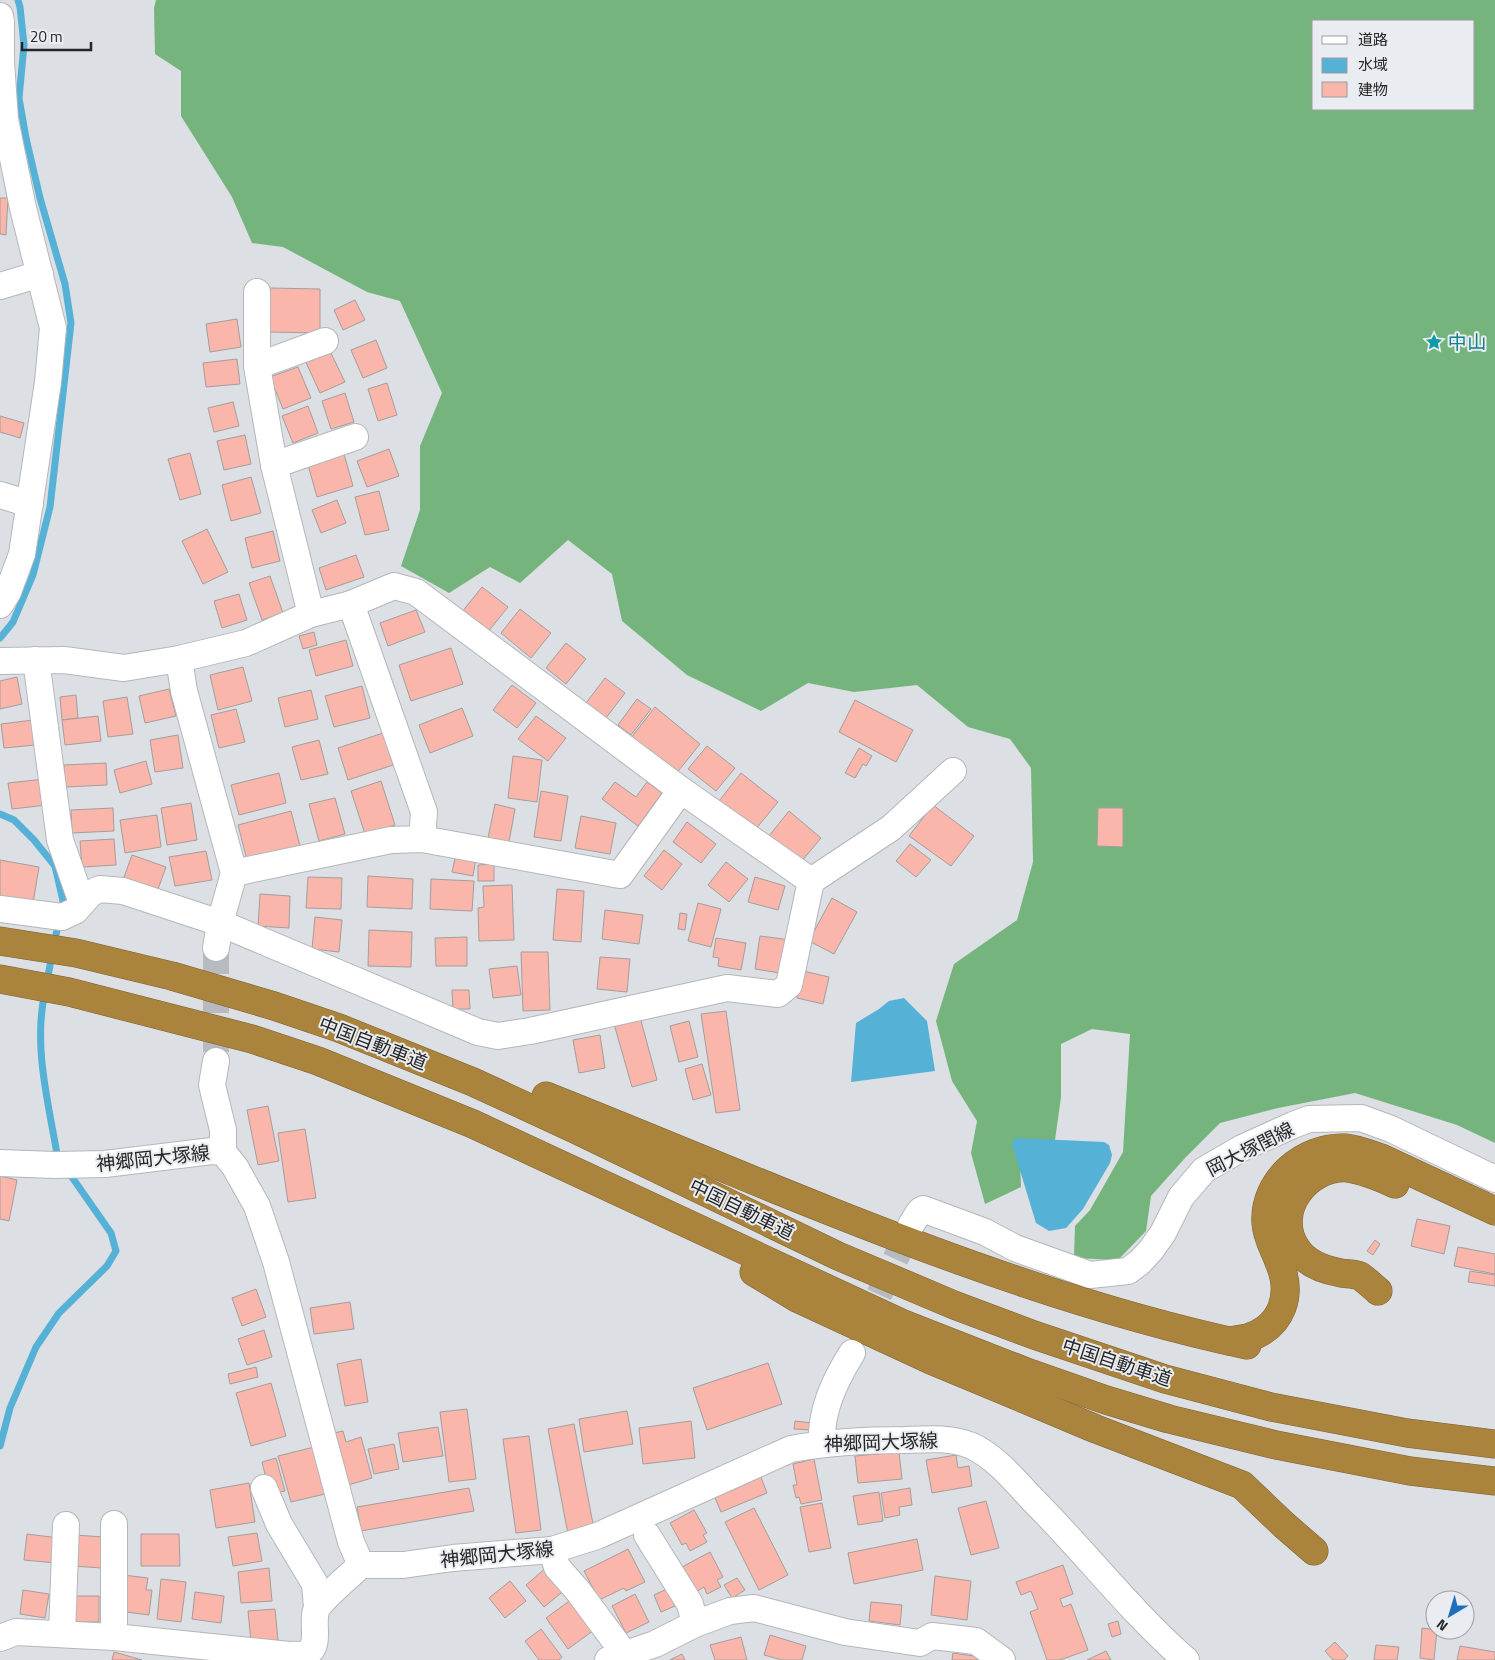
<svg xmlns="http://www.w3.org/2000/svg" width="1495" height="1660" font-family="'Titillium Web','Noto Sans JP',sans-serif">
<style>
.forest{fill:#75b47d;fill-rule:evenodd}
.water{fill:#55b1d6}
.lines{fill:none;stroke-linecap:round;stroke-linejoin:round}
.stream{stroke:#55b1d6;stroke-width:7}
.building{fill:#fab6aa;stroke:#a39e9d}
.minor-tunnel{stroke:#b7babe;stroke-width:26;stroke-dasharray:26 13;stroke-linecap:butt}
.minor-casing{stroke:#b3b7ba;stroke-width:28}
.motorway-casing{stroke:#7b6235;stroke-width:29}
.minor{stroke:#fff;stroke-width:26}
.motorway{stroke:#aa833c;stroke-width:28}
.labels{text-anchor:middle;stroke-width:4;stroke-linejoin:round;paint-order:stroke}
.culture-label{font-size:19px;fill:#0d838f;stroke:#e9ecf0;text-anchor:start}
.street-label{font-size:19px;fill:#252628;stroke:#e9ecf0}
</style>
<rect width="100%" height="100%" fill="#dcdfe3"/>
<!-- forest -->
<path class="forest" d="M156,0H1495V1143L1457,1125L1355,1093L1278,1108L1220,1123L1185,1158L1151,1196L1146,1231L1118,1260L1074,1258L1075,1226L1090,1210L1123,1152L1130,1034L1092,1029L1061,1044V1097L1055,1140L1020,1160L1021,1187L985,1204L971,1153L977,1121L952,1081L936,1021L954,964L1017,920L1033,862L1031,768L1010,739L968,727L917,685L854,692L808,683L761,711L687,675L622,621L612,574L568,540L520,583L490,567L449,593L401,566L420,510V446L442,393L400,301L367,292L283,247L252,243L232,197L181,116V71L155,54L154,8ZM1314,21H1474V109H1314Z"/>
<!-- water -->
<g class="water">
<polygon points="904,998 927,1021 935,1071 851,1082 856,1023 879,1009 889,1001"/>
<polygon points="1015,1138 1104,1142 1109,1145 1112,1155 1110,1163 1083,1209 1066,1228 1049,1231 1036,1223 1012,1144"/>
</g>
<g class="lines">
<!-- stream -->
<g class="stream">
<polyline points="0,638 13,622 33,575 50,507 71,323 65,284 40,198 26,138 19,98 24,45 20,7 18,0"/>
<polyline points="0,814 14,820 34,840 55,866 63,901 62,910"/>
<polyline points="54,944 59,921"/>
<polyline points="47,981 52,955"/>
<path d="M45,992C33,1045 48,1101 57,1154L60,1158"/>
<polyline points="0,1446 10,1408 36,1347 59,1313 107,1266 116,1251 111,1233 67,1170"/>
</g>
</g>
<!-- building -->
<g class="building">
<polygon points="0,198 8,198 6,235 0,234"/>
<polygon points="270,288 320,289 320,333 270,332"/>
<polygon points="355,300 365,320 343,330 334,310"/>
<polygon points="237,319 241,347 210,352 206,324"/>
<polygon points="376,340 387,368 363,378 351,350"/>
<polygon points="328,347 345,382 320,393 304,358"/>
<polygon points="237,359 240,384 206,387 203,363"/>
<polygon points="298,367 311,398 283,409 270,377"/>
<polygon points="387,383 397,415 378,421 368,389"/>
<polygon points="345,393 354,422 331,429 322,401"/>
<polygon points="233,402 239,426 214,432 208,408"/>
<polygon points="308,406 318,433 293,443 282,416"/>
<polygon points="0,416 24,423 20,438 0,432"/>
<polygon points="245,435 251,464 224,470 217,441"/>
<polygon points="389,449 399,476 367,487 357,461"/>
<polygon points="190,453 201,494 180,500 168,459"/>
<polygon points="344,454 353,486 317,497 308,465"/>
<polygon points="251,477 261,513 231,521 222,485"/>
<polygon points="379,491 389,530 365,535 355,497"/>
<polygon points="337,500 346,523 321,533 312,510"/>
<polygon points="207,529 228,572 203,584 182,541"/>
<polygon points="273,531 280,561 252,568 245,538"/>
<polygon points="356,555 364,577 326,590 319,568"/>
<polygon points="270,576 283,613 262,620 249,583"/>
<polygon points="482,587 508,607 487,633 462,612"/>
<polygon points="239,594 247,620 222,628 214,601"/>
<polygon points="520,609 551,633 531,658 501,633"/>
<polygon points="416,610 425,632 388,646 380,623"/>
<polygon points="314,632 317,645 303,649 299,636"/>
<polygon points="346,640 353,666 316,676 309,650"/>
<polygon points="566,643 586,659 566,684 546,668"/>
<polygon points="451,648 463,684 411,701 399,665"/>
<polygon points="243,667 252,701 218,710 210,675"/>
<polygon points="17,677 22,704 0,709 0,681"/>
<polygon points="605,678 625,693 606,718 586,703"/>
<polygon points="512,685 536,703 517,728 493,710"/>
<polygon points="362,686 370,718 334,727 325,696"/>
<polygon points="169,689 176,716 145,723 139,696"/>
<polygon points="311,690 318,719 285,727 278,698"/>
<polygon points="76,695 78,718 62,720 60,697"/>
<polygon points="127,697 133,734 108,737 103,701"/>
<polygon points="637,699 651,709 631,735 618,725"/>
<polygon points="855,700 913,730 896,762 839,732"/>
<polygon points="655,707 700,744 675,775 630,739"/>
<polygon points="462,708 473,736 430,753 419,725"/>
<polygon points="236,709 245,742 219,748 211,715"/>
<polygon points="98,716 101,741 65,745 62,720"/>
<polygon points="536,716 566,738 548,761 518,739"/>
<polygon points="33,720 36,745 4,748 1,724"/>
<polygon points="383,733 393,765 348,780 338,748"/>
<polygon points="178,735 183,768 155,772 150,740"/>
<polygon points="319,740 328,774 301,780 292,747"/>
<polygon points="707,746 735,768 716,791 688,769"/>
<polygon points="859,748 872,756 866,766 863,764 855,778 845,773"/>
<polygon points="513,756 542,760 537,802 508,798"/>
<polygon points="146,761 152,784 120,793 114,770"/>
<polygon points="106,763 107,785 65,787 64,765"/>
<polygon points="279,773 286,803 239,815 231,785"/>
<polygon points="741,773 778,802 755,830 719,801"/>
<polygon points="44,779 47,805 12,809 8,783"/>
<polygon points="381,781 395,825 365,834 351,791"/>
<polygon points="615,782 636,797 647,782 662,793 638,826 602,799"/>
<polygon points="541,791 568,796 561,841 534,837"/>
<polygon points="335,798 345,834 319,841 309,804"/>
<polygon points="191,803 197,840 167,845 161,808"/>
<polygon points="495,804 515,809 509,842 488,838"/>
<polygon points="933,805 974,836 951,866 909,836"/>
<polygon points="113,808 114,831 72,833 71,810"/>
<polygon points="1098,808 1123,808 1123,847 1097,846"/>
<polygon points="291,811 300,846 247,860 238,825"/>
<polygon points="789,811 821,838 801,862 769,836"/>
<polygon points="157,815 161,847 125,853 120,820"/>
<polygon points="581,816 616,823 610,854 575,848"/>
<polygon points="687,822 716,844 701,863 673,842"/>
<polygon points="114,839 116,865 82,867 80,841"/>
<polygon points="910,844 931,860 916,877 896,861"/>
<polygon points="664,850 682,864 662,890 644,876"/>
<polygon points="206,851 212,880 175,886 169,857"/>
<polygon points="456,854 476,858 473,876 452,872"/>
<polygon points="132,855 166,867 157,892 123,880"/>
<polygon points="0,860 39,867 33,903 0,897"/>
<polygon points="726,862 748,879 729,902 708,885"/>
<polygon points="494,864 494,881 478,881 478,865"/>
<polygon points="368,876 413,879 412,909 367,907"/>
<polygon points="308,877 342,878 341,909 306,908"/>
<polygon points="755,877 785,886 778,910 748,902"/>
<polygon points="431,879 474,881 472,911 430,909"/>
<polygon points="512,885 514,940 479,941 478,908 484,907 483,886"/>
<polygon points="557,889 584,891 581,942 553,940"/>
<polygon points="260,894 290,896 289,928 258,926"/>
<polygon points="832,898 857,912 834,954 809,941"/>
<polygon points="698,903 721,909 711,947 688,941"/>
<polygon points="605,910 643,915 639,944 602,939"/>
<polygon points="680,913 687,914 685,930 678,929"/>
<polygon points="315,917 342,920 339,952 312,949"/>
<polygon points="369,930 412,932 411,967 368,966"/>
<polygon points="760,936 791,940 786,974 755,969"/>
<polygon points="467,937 467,966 436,966 435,938"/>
<polygon points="716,938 746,943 741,970 718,966 719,958 713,957"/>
<polygon points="521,952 548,952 550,1010 523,1011"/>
<polygon points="600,957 630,959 627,992 597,989"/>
<polygon points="517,966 521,995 493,998 489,969"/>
<polygon points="803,971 829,977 823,1004 797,998"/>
<polygon points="452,990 469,990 470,1009 453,1009"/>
<polygon points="726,1011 740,1110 716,1113 701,1014"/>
<polygon points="640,1017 657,1080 632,1087 614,1024"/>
<polygon points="689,1021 698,1057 679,1062 670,1026"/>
<polygon points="600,1035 605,1068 579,1073 573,1040"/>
<polygon points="702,1064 711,1095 693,1100 685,1069"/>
<polygon points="268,1106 279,1161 258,1165 247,1110"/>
<polygon points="305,1129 316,1198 288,1202 278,1133"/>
<polygon points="0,1176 17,1180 9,1221 0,1219"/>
<polygon points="1417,1219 1450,1226 1444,1254 1411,1246"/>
<polygon points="1375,1240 1380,1244 1373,1255 1367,1251"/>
<polygon points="1458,1247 1495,1254 1495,1274 1454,1266"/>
<polygon points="1470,1271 1495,1275 1495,1286 1468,1282"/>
<polygon points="256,1289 266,1317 242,1326 232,1298"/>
<polygon points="350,1302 354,1329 314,1334 310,1308"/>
<polygon points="264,1330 272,1357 247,1365 238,1339"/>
<polygon points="361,1359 368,1402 345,1406 337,1364"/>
<polygon points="768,1363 782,1404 707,1430 693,1388"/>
<polygon points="256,1367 258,1377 230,1384 228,1374"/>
<polygon points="271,1383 286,1436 251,1446 236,1393"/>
<polygon points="467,1409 476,1479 449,1482 440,1412"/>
<polygon points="627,1411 633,1444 584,1452 579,1419"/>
<polygon points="691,1421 695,1458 643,1464 639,1428"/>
<polygon points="795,1421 813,1423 812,1430 794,1429"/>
<polygon points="574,1424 594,1529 568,1534 548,1429"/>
<polygon points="438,1427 443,1456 403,1462 398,1433"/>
<polygon points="343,1431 346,1442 361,1437 372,1478 348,1485 334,1433"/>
<polygon points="529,1436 541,1530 516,1533 503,1439"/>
<polygon points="394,1444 399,1469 374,1474 368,1449"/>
<polygon points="314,1447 325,1494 291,1502 278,1456"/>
<polygon points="899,1452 902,1479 858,1483 855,1456"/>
<polygon points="956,1455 958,1468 969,1466 972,1486 932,1493 926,1460"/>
<polygon points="276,1458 285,1491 270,1494 262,1462"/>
<polygon points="814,1459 822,1500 801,1504 799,1497 796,1498 793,1485 797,1485 793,1464"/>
<polygon points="760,1475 767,1493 721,1512 713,1493"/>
<polygon points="249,1483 255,1522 216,1528 210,1490"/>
<polygon points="469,1488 474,1511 361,1531 357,1507"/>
<polygon points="910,1488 912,1505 899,1507 900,1515 885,1518 881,1493"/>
<polygon points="879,1492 883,1521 858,1525 853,1496"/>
<polygon points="986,1501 999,1548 971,1555 958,1508"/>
<polygon points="822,1503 831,1548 809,1552 800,1507"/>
<polygon points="754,1508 788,1575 759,1590 725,1522"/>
<polygon points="694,1510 707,1533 703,1535 707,1542 690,1551 686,1543 682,1545 670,1523"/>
<polygon points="257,1533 262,1561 233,1566 228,1537"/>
<polygon points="27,1534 59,1538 56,1563 24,1560"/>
<polygon points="141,1534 179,1534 180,1566 141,1566"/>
<polygon points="75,1535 104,1537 101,1568 73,1566"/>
<polygon points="917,1539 923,1570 854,1584 848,1553"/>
<polygon points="628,1549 645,1582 626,1591 624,1588 599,1600 584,1571"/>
<polygon points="710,1552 723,1577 717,1580 721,1587 707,1594 704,1587 696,1592 682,1567"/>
<polygon points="1063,1565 1073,1594 1060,1599 1063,1607 1071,1604 1088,1650 1060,1660 1047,1660 1030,1612 1038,1609 1031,1591 1021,1595 1016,1582"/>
<polygon points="547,1567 566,1589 544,1607 526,1585"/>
<polygon points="269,1568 272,1601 241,1603 238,1572"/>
<polygon points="123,1575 148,1578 146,1590 152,1590 149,1615 119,1611"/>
<polygon points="935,1576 971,1581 967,1620 931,1615"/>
<polygon points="737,1578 745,1590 732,1598 724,1585"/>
<polygon points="161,1579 186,1582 181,1622 157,1619"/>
<polygon points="510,1581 526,1601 505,1618 489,1598"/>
<polygon points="667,1589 675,1606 661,1612 654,1595"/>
<polygon points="23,1590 49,1594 45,1618 20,1614"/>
<polygon points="195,1592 224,1596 221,1623 192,1619"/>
<polygon points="635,1594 649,1622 626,1633 612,1606"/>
<polygon points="71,1596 99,1596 99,1622 70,1622"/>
<polygon points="572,1599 594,1630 568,1649 546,1618"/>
<polygon points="871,1602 902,1605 900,1625 869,1621"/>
<polygon points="275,1609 278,1640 251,1642 248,1611"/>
<polygon points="1118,1621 1121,1634 1112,1637 1108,1624"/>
<polygon points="1422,1628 1437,1630 1434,1660 1420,1658"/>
<polygon points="541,1629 562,1657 559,1660 539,1660 525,1641"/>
<polygon points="770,1635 806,1646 802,1660 782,1660 764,1655"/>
<polygon points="741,1637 747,1660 715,1660 710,1645"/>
<polygon points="1335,1642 1348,1656 1344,1660 1333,1660 1325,1651"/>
<polygon points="1376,1645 1399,1647 1397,1660 1374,1660"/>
<polygon points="1460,1646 1495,1652 1495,1660 1457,1660"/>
<polygon points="1106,1651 1111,1660 1087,1660"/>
<polygon points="114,1652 142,1660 112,1660"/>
<polygon points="953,1653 987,1658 987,1660 952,1660"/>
<polygon points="682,1654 685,1660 670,1660"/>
</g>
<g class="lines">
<!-- minor-tunnel -->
<g class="minor-tunnel">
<polyline points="216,948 216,1061"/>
<polyline points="863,1330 911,1225"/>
</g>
<!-- minor casing -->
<g class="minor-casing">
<g id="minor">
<polyline points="0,16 1,22 1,62 5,119 23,208 53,328 48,382 22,554 8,592 0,605"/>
<polyline points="0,286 40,274"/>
<polyline points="257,292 257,366 274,465 311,614"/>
<polyline points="257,366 325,341"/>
<polyline points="274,465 355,437"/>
<polyline points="0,495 30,504"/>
<polyline points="351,604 394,586 416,592 681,790 811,881"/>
<polyline points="179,659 184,691 234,873"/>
<polyline points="36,660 60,840 82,903"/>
<polyline points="0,661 64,660 124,668 179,659 246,643 311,614 351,604 424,812 422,839"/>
<polyline points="0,909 62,917 75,911 91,893 100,889 123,891 220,923 478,1032 498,1036 530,1031 727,988 778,994 789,985 811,881 891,828 953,771"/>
<polyline points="216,948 220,923 234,873 391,840 422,839 620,875 681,790"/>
<polyline points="216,1061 212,1085 223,1130 223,1152"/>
<polyline points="0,1163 55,1165 105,1164 212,1151 223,1152 235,1167 257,1206 276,1262 351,1542 361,1565"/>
<polyline points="911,1225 919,1212 923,1209 985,1232 1015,1248 1090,1275 1128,1271 1140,1262 1151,1250 1163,1233 1181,1197 1204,1170 1242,1148 1293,1125 1309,1119 1361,1118 1391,1129 1495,1179"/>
<path d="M822,1443C820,1411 835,1380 852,1353"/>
<polyline points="264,1488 279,1524 315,1584 317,1607"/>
<path d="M114,1524V1637L289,1655C294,1654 301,1656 305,1654C324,1647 308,1618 319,1605C331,1591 347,1578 361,1565"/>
<polyline points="647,1535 690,1604 695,1624"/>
<polyline points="552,1550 557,1567 578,1591 629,1660"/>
<path d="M361,1565H403L453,1558L552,1550L597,1536L791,1449C829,1442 866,1440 905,1440C927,1439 951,1437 972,1446C997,1458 1015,1481 1034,1501C1086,1553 1131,1612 1186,1660"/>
<polyline points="62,1634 66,1525"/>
<polyline points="0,1638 16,1632 114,1637"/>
<polyline points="608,1660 655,1644 695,1624 730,1611 754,1608 845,1632 920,1643 932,1636 976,1641 1002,1660"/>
</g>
</g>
<!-- motorway casing -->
<g class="motorway-casing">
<g id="motorway">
<polyline points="0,941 76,953 172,976 274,1006 339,1028 473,1082 575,1129 838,1256 954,1305 1034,1335 1165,1379 1271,1407 1407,1433 1495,1444"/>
<polyline points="0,979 69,992 252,1039 318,1061 473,1124 901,1323 1029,1373 1106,1400 1169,1419 1276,1445 1410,1471 1495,1481"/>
<path d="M546,1096C776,1187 1004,1293 1247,1345"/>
<polyline points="754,1272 797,1298 931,1360 1096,1429 1242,1485 1284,1525 1314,1551"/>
<path d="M1378,1291C1372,1286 1366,1280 1360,1276C1355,1274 1347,1274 1341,1273C1324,1270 1306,1264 1296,1248C1272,1211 1307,1165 1348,1168C1364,1170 1380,1177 1395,1184"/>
<path d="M1229,1341C1235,1340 1241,1339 1247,1338C1283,1327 1293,1294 1279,1262C1274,1248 1267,1238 1266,1223C1263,1181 1304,1146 1345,1148C1357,1149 1369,1154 1381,1158L1495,1211"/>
</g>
</g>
<!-- minor -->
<use href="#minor" class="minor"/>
<!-- motorway -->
<use href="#motorway" class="motorway"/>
</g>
<!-- icons -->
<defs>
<g id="sight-bare" transform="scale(1.35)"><path d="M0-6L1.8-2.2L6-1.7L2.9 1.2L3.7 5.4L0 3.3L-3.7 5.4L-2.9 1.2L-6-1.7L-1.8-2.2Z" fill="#0f9aa8" stroke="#e9ecf0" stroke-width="2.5" paint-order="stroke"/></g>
</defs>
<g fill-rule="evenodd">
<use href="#sight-bare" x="1434" y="342"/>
</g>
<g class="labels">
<!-- culture labels -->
<g class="culture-label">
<text x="1448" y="349">中山</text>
</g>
<!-- street labels -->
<g class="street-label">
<text transform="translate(373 1043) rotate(21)" y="7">中国自動車道</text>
<text transform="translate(1250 1149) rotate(-27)" y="7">岡大塚閏線</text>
<text transform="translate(153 1158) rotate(-6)" y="7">神郷岡大塚線</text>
<text transform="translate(742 1209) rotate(26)" y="7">中国自動車道</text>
<text transform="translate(1117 1362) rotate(18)" y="7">中国自動車道</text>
<text transform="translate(881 1442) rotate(-2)" y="7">神郷岡大塚線</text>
<text transform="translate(497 1554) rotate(-6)" y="7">神郷岡大塚線</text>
</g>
</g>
<!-- legend -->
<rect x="1312" y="20" width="162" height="90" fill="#e9ecf0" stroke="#9b9da0"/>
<rect x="1322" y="36" width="25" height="8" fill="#ffffff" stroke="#9b9da0"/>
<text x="1358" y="45" font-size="15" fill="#252628">道路</text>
<rect x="1322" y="58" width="25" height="15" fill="#55b1d6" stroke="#9b9da0"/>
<text x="1358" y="70" font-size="15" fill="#252628">水域</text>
<rect x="1322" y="82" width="25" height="15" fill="#fab6aa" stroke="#9b9da0"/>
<text x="1358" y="95" font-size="15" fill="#252628">建物</text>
<!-- north arrow -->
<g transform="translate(1450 1615) rotate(218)"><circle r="24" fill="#e9ecf0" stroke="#9b9da0"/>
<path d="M0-4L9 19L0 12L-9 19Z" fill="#206fbe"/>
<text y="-8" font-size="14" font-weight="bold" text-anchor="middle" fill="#252628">N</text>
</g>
<!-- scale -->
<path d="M22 42v8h69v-8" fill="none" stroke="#252628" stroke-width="2.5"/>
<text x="30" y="42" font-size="15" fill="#252628" stroke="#e9ecf0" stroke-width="4" paint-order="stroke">20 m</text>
</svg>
